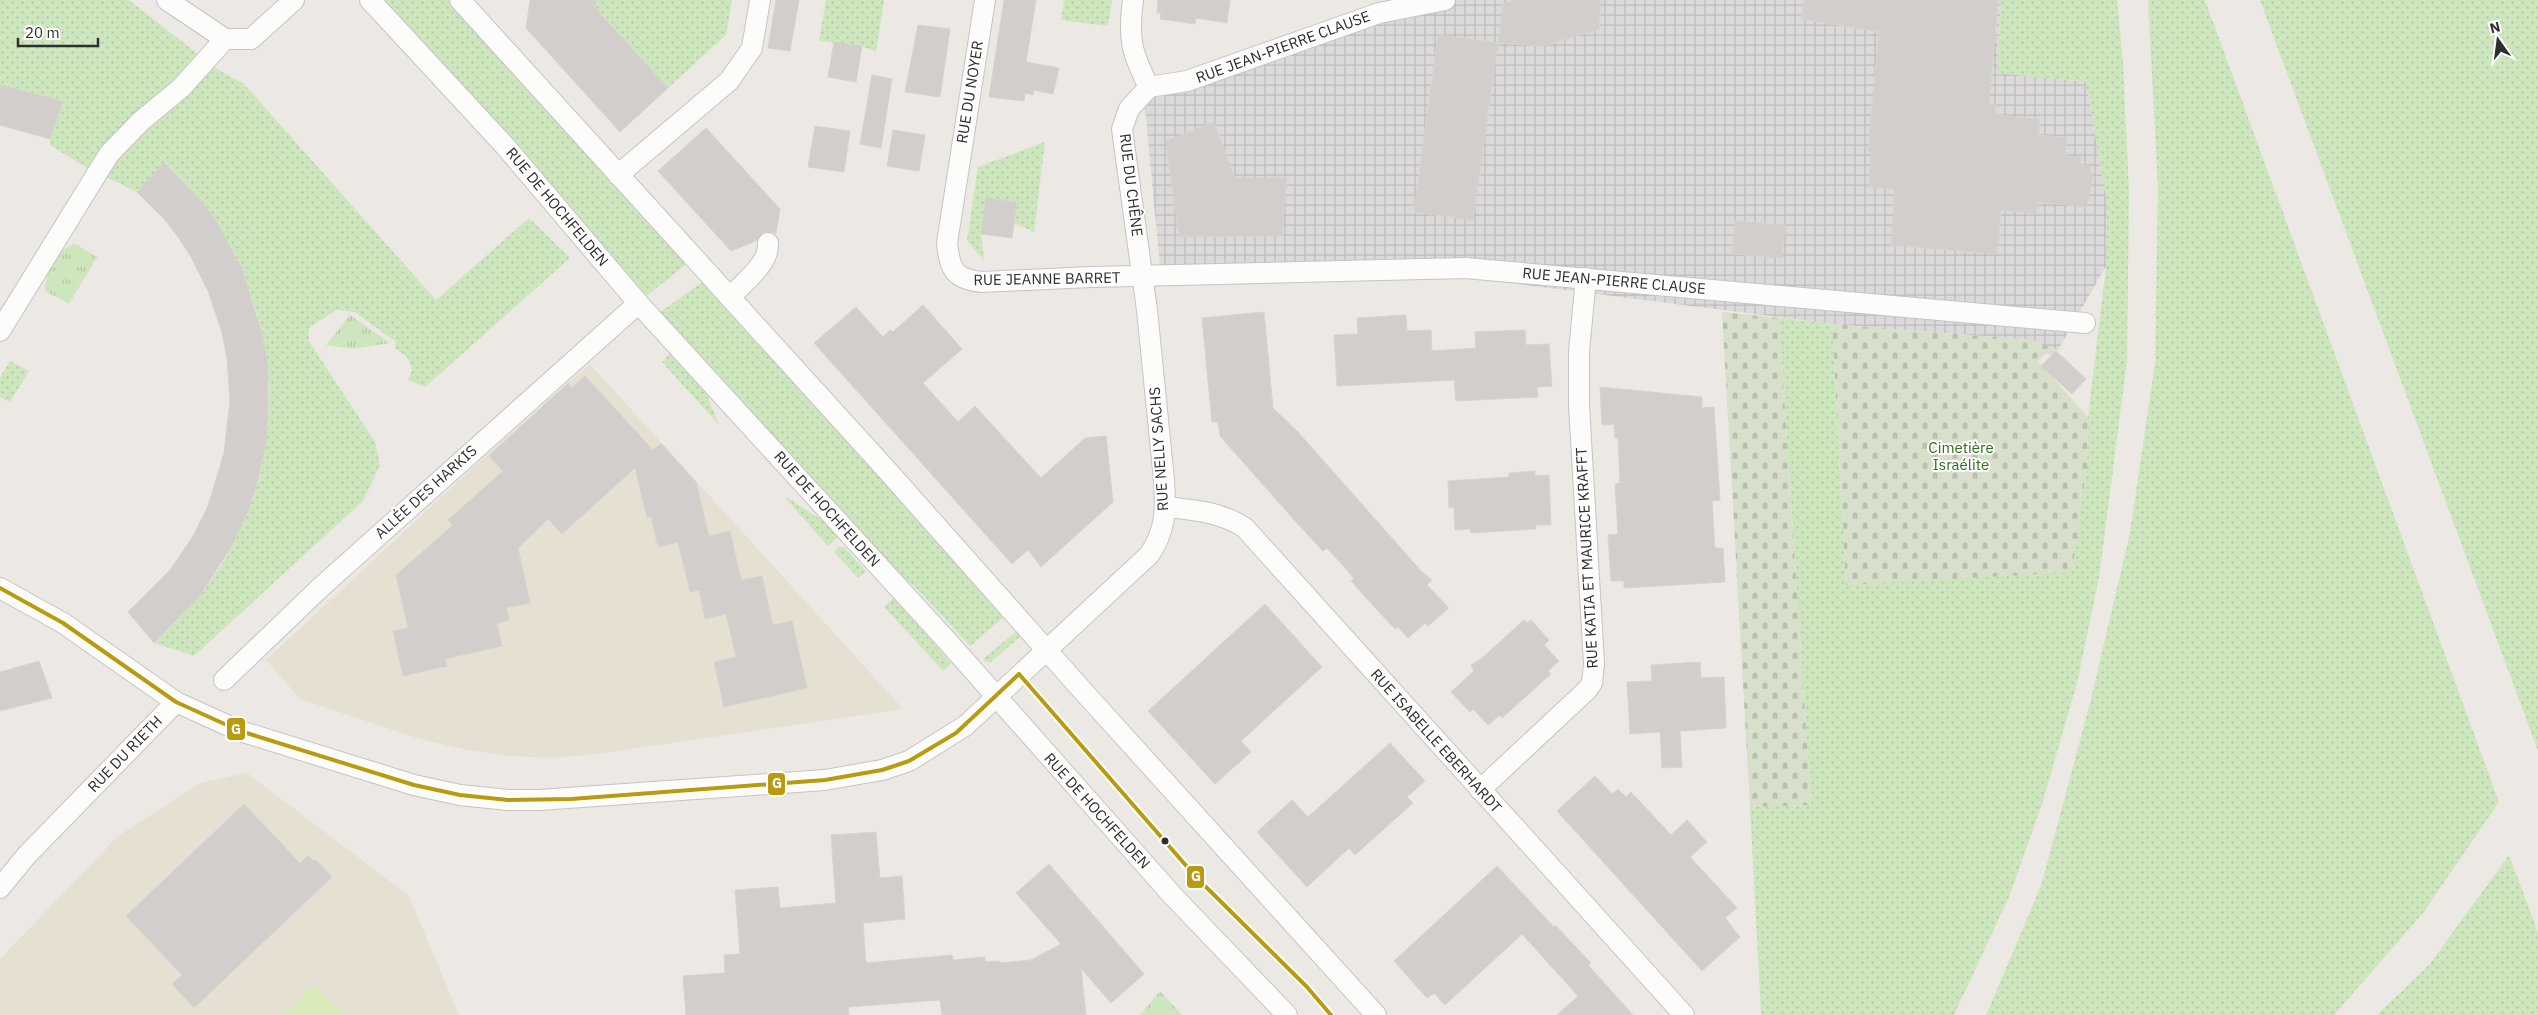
<svg xmlns="http://www.w3.org/2000/svg" width="2538" height="1015" font-family="'IBM Plex Sans',sans-serif">
<style>
.industrial{fill:url(#industrial-grid)}
.education{fill:#e6e0d3}
.grass{fill:url(#grass-dots)}
.cemetery{fill:url(#cemetery-stones)}
.park{fill:url(#park-tufts)}
.pitch{fill:#d9eabb}
.building{fill:#d1cecb;stroke:#d7d4d0}
.lines{fill:none;stroke-linecap:round;stroke-linejoin:round}
.street-casing{stroke:#c5c4c5;stroke-width:22}
.street{stroke:#fcfcfb;stroke-width:20}
.bus-1-casing{stroke:#fff;stroke-width:8}
.bus-1{stroke:#ba9a0e;stroke-width:4}
.bus-dot{fill:#2e2e2e;stroke:#fff;stroke-width:2}
.labels{text-anchor:middle;stroke-width:4;stroke-linejoin:round;paint-order:stroke}
.street-label{font-size:15px;fill:#2e2e2e;stroke:#fff}
.park-label{font-size:15px;fill:#2c6e1b;stroke:#fff}
.line-badge{stroke:#fff;stroke-width:2}
.badge-label{font-size:14px;text-anchor:middle;font-weight:bold;fill:#fff}
</style>
<defs>
<pattern id="industrial-grid" width="8" height="8" patternUnits="userSpaceOnUse" patternTransform="scale(1.25)"><rect width="8" height="8" fill="#dcd9db"/><path d="M0 4h8M4 0v8" fill="none" stroke="#bdbbbc"/></pattern>
<pattern id="grass-dots" width="8" height="8" patternUnits="userSpaceOnUse" patternTransform="scale(1.25)"><rect width="8" height="8" fill="#cee6be"/><path d="M2 2h.1M6 6h.1" fill="none" stroke="#b1c6a4" stroke-width="1.8" stroke-linecap="round"/></pattern>
<pattern id="cemetery-stones" width="16" height="16" patternUnits="userSpaceOnUse" patternTransform="scale(1.25)"><rect width="16" height="16" fill="#d8e0cc"/><path d="M2 7V4a2 2 0 0 1 4 0v3zM10 15v-3a2 2 0 0 1 4 0v3z" fill="#bac0b0"/></pattern>
<pattern id="park-tufts" width="24" height="20" patternUnits="userSpaceOnUse" patternTransform="scale(1.25)"><rect width="24" height="20" fill="#cee6be"/><path d="M3 7l-1-3M5 7V3M7 7l1-3M15 17l-1-3M17 17v-4M19 17l1-3" fill="none" stroke="#b1c6a4"/></pattern>
</defs>
<rect width="100%" height="100%" fill="#ece8e4"/>
<!-- industrial -->
<polygon class="industrial" points="1421,0 2001,0 1997,73 2086,82 2107,204 2106,266 2058,350 2032,340 1832,324 1472,278 1160,266 1143,87"/>
<!-- education -->
<g class="education">
<polygon points="590,364 903,709 597,754 552,758 507,756 462,749 417,738 300,699 266,660 505,438"/>
<polygon points="247,773 409,896 459,1015 0,1015 0,959 118,836 200,783"/>
</g>
<!-- grass -->
<g class="grass">
<path d="M0,0H129L217,69L244,84L436,300L529,218L570,258L425,387L408,380L412,369L407,357L395,348L396,342L355,312L336,310L309,328V341L375,442L380,465L363,501L194,656L154,643C185,613 214,582 234,543C301,412 268,263 165,162L137,192L82,165L50,145V139L63,101L0,85Z"/>
<polygon points="381,0 449,0 688,263 645,297"/>
<polygon points="596,0 732,0 726,35 668,88 595,8"/>
<polygon points="826,0 884,0 876,52 862,46 819,41"/>
<polygon points="1064,0 1112,0 1108,26 1061,20"/>
<polygon points="2001,0 2117,0 2123,63 2129,190 2127,361 2099,578 2077,683 2043,801 2010,895 1954,1015 1761,1015 1750,807 1811,805 1779,318 1832,324 1846,585 2087,465 2088,417 2106,266 2107,204 2086,82 1997,73"/>
<polygon points="2148,0 2205,0 2499,802 2423,913 2334,1015 1986,1015 2041,886 2090,703 2130,533 2155,363 2158,188"/>
<polygon points="2260,0 2538,0 2538,751"/>
<polygon points="1045,142 1034,232 1014,223 1017,202 986,198 981,234 984,261 967,240 978,167"/>
<polygon points="705,280 1006,615 970,646 922,594 885,561 659,313"/>
<polygon points="673,351 701,380 719,425 662,362"/>
<polygon points="10,361 29,371 10,402 0,397 0,377"/>
<polygon points="788,498 831,526 840,535 828,546 786,499"/>
<polygon points="839,547 844,547 866,571 858,578 834,552"/>
<polygon points="896,596 906,612 951,663 943,671 884,607"/>
<polygon points="1019,629 1021,636 991,662 985,662 983,659"/>
<polygon points="2509,855 2538,932 2538,1015 2377,1015 2429,965"/>
</g>
<!-- cemetery -->
<g class="cemetery">
<polygon points="1722,312 1779,318 1811,805 1750,807"/>
<polygon points="1832,324 2032,340 2058,350 2051,356 2046,353 2038,361 2088,417 2087,465 2072,572 1846,585"/>
</g>
<!-- park -->
<g class="park">
<path d="M74,243L97,257L69,304L45,291C46,267 53,255 74,243Z"/>
<polygon points="350,315 390,343 352,349 326,345"/>
<polygon points="1160,991 1182,1015 1140,1015"/>
</g>
<!-- pitch -->
<polygon class="pitch" points="315,985 343,1015 283,1015"/>
<!-- building -->
<g class="building">
<polygon points="530,0 596,0 595,8 668,88 620,132 526,28"/>
<polygon points="776,0 799,0 790,51 768,48"/>
<polygon points="1004,0 1036,0 1026,62 1059,68 1053,94 1034,90 1033,95 1025,93 1024,101 989,97"/>
<polygon points="1158,0 1230,0 1227,23 1196,18 1195,24 1160,19 1161,13 1157,13"/>
<polygon points="1514,0 1601,0 1599,29 1542,46 1498,43 1503,3"/>
<polygon points="1804,0 1998,0 1989,104 1996,104 1995,115 2039,119 2038,135 2067,138 2065,156 2081,157 2080,165 2089,166 2093,175 2087,207 2037,202 2036,214 2001,210 1997,254 1891,245 1895,189 1869,187 1871,152 1868,151 1879,32 1801,19"/>
<polygon points="918,25 950,29 940,97 905,92"/>
<polygon points="1438,35 1498,43 1473,220 1414,212"/>
<polygon points="834,42 862,46 856,82 828,77"/>
<polygon points="872,75 892,79 881,148 860,144"/>
<polygon points="0,85 63,101 50,139 0,125"/>
<polygon points="1214,122 1235,178 1287,177 1282,236 1179,237 1166,141"/>
<polygon points="815,126 850,131 844,172 808,167"/>
<polygon points="706,128 780,209 776,233 763,232 756,241 731,251 658,171"/>
<polygon points="893,130 925,135 919,171 887,166"/>
<polygon points="164,162 203,203 218,224 242,269 263,337 268,367 268,415 266,444 258,479 249,510 233,544 201,594 154,643 128,612 170,570 192,538 208,506 224,453 230,400 227,358 222,332 208,291 190,255 178,237 165,220 137,192"/>
<polygon points="986,198 1017,202 1012,238 981,234"/>
<polygon points="1735,221 1785,225 1782,258 1732,254"/>
<polygon points="923,305 962,349 923,383 958,422 975,406 1041,478 1085,438 1106,436 1113,502 1041,567 1028,550 1012,564 814,343 856,307 883,337 890,330 893,332"/>
<polygon points="1264,312 1273,408 1298,432 1422,572 1432,580 1427,585 1449,608 1428,626 1425,623 1408,638 1398,627 1395,629 1367,599 1351,581 1354,578 1327,548 1323,551 1296,522 1220,436 1218,422 1212,422 1202,318"/>
<polygon points="1406,315 1407,331 1431,330 1432,351 1476,348 1475,332 1525,330 1526,345 1549,344 1552,386 1537,387 1538,397 1456,401 1454,380 1337,386 1334,335 1358,334 1357,318"/>
<polygon points="2056,351 2086,379 2072,394 2041,366"/>
<polygon points="585,376 653,450 661,443 696,482 709,536 730,531 741,580 762,576 773,625 792,621 807,688 724,707 714,662 736,657 726,614 705,619 699,590 690,592 678,542 658,547 651,517 647,518 635,468 562,534 548,519 518,548 530,603 506,608 509,620 497,623 502,646 445,659 447,666 403,676 393,631 408,628 396,575 453,525 448,520 503,471 489,456 568,383 572,388"/>
<polygon points="1600,387 1702,397 1702,408 1714,407 1720,500 1712,501 1715,548 1723,548 1725,582 1624,588 1624,581 1611,581 1608,535 1618,534 1615,484 1620,483 1618,438 1615,438 1614,424 1602,425"/>
<polygon points="1535,471 1535,476 1549,475 1551,525 1536,525 1536,529 1471,533 1470,529 1455,530 1454,507 1449,508 1448,481 1509,477 1509,473"/>
<polygon points="1265,604 1322,667 1241,741 1251,752 1215,784 1148,711"/>
<polygon points="1524,620 1527,623 1531,620 1549,640 1544,645 1559,661 1548,671 1551,674 1502,718 1500,715 1488,725 1473,709 1470,712 1451,692 1474,671 1471,665 1481,659"/>
<polygon points="39,661 52,698 0,711 0,672"/>
<polygon points="1700,662 1701,678 1724,677 1726,728 1680,731 1682,767 1662,768 1660,732 1630,734 1627,682 1652,681 1651,665"/>
<polygon points="1390,743 1425,781 1407,797 1413,803 1355,855 1349,848 1307,887 1257,832 1292,800 1308,817"/>
<polygon points="1595,776 1612,794 1618,789 1626,797 1631,792 1671,835 1687,820 1707,842 1690,857 1737,908 1725,918 1740,937 1702,971 1557,811"/>
<polygon points="244,804 300,863 308,855 313,861 315,859 332,877 194,1008 172,984 182,975 126,916"/>
<polygon points="876,832 880,878 902,876 905,919 863,923 866,963 952,955 953,960 985,957 985,962 999,961 1000,963 1031,960 1061,944 1016,893 1049,864 1144,974 1111,1003 1081,968 1086,1015 942,1015 940,1000 848,1007 849,1015 686,1015 683,976 725,973 724,955 740,954 735,890 778,887 780,908 836,903 831,835"/>
<polygon points="1497,866 1554,927 1555,925 1591,963 1588,965 1633,1015 1557,1015 1578,996 1522,934 1445,1005 1434,993 1427,998 1394,961"/>
</g>
<g class="lines">
<!-- street casing -->
<g class="street-casing">
<g id="street">
<polyline points="167,0 225,39 251,39 294,0"/>
<polyline points="370,0 505,146 639,304 949,643 1173,896 1287,1015"/>
<polyline points="460,0 885,468 1082,690 1376,1015"/>
<path d="M985,0L947,243C950,270 954,279 982,282L1091,277L1465,268L2085,323"/>
<polyline points="1149,87 1187,81 1379,13 1445,0"/>
<polyline points="618,175 729,81 752,48 760,0"/>
<path d="M730,298C742,283 770,264 768,243"/>
<polyline points="0,331 109,154 141,121 181,88 225,39"/>
<path d="M1166,507C1193,510 1222,512 1245,528L1684,1015"/>
<path d="M0,588L63,623L176,702L240,731L414,785L460,795L508,800H539L825,780L882,770L909,761L965,726L1149,555C1166,531 1166,509 1164,480L1147,310L1122,129L1129,109L1149,87C1131,52 1128,38 1133,0"/>
<polyline points="224,680 321,587 632,309"/>
<polyline points="1480,790 1587,690 1592,683 1594,664 1579,405 1579,351 1586,278"/>
<polyline points="0,888 26,856 176,702"/>
</g>
</g>
<!-- street -->
<use href="#street" class="street"/>
<!-- bus-1 casing -->
<g class="bus-1-casing">
<g id="bus-1">
<polyline points="0,588 63,623 176,702 240,731 414,785 460,795 508,800 571,799 825,780 882,770 909,761 956,733 1019,674"/>
<polyline points="1019,674 1196,877 1307,987 1331,1015"/>
</g>
</g>
<!-- bus-1 -->
<use href="#bus-1" class="bus-1"/>
</g>
<!-- markers -->
<circle class="bus-dot" cx="1165" cy="841" r="4.5"/>
<g class="labels">
<!-- street labels -->
<g class="street-label">
<text transform="translate(1283 47) rotate(-20)" y="5">RUE JEAN-PIERRE CLAUSE</text>
<text transform="translate(970 92) rotate(-81)" y="5">RUE DU NOYER</text>
<text transform="translate(1131 185) rotate(83)" y="5">RUE DU CHÊNE</text>
<text transform="translate(557 207) rotate(50)" y="5">RUE DE HOCHFELDEN</text>
<text transform="translate(1047 279) rotate(-1)" y="5">RUE JEANNE BARRET</text>
<text transform="translate(1614 281) rotate(5)" y="5">RUE JEAN-PIERRE CLAUSE</text>
<text transform="translate(1159 449) rotate(-94)" y="5">RUE NELLY SACHS</text>
<text transform="translate(426 492) rotate(-42)" y="5">ALLÉE DES HARKIS</text>
<text transform="translate(827 509) rotate(48)" y="5">RUE DE HOCHFELDEN</text>
<text transform="translate(1587 558) rotate(-93)" y="5">RUE KATIA ET MAURICE KRAFFT</text>
<text transform="translate(1436 741) rotate(48)" y="5">RUE ISABELLE EBERHARDT</text>
<text transform="translate(125 754) rotate(-46)" y="5">RUE DU RIETH</text>
<text transform="translate(1097 811) rotate(48)" y="5">RUE DE HOCHFELDEN</text>
</g>
<!-- park labels -->
<g class="park-label">
<text x="1961" y="453">Cimetière<tspan x="1961" dy="17">Israélite</tspan></text>
</g>
</g>
<g class="line-badge">
<rect x="226" y="717" width="20" height="24" rx="5" fill="#ba9a0e"/>
<rect x="767" y="772" width="19" height="24" rx="5" fill="#ba9a0e"/>
<rect x="1186" y="865" width="19" height="24" rx="5" fill="#ba9a0e"/>
</g>
<g class="badge-label">
<text x="236" y="734">G</text>
<text x="777" y="788">G</text>
<text x="1196" y="881">G</text>
</g>
<!-- north arrow -->
<g transform="translate(2498 40) rotate(346)" stroke="#ffffff" stroke-width="4" paint-order="stroke">
<path d="M0-4L9 19L0 12L-9 19Z" fill="#2e2e2e"/>
<text y="-8" font-size="14" font-weight="bold" text-anchor="middle" fill="#2e2e2e">N</text>
</g>
<!-- scale -->
<path d="M18 38v8h80v-8" fill="none" stroke="#2e2e2e" stroke-width="2.5"/>
<text x="25" y="38" font-size="15" fill="#2e2e2e" stroke="#ffffff" stroke-width="4" paint-order="stroke">20 m</text>
</svg>
